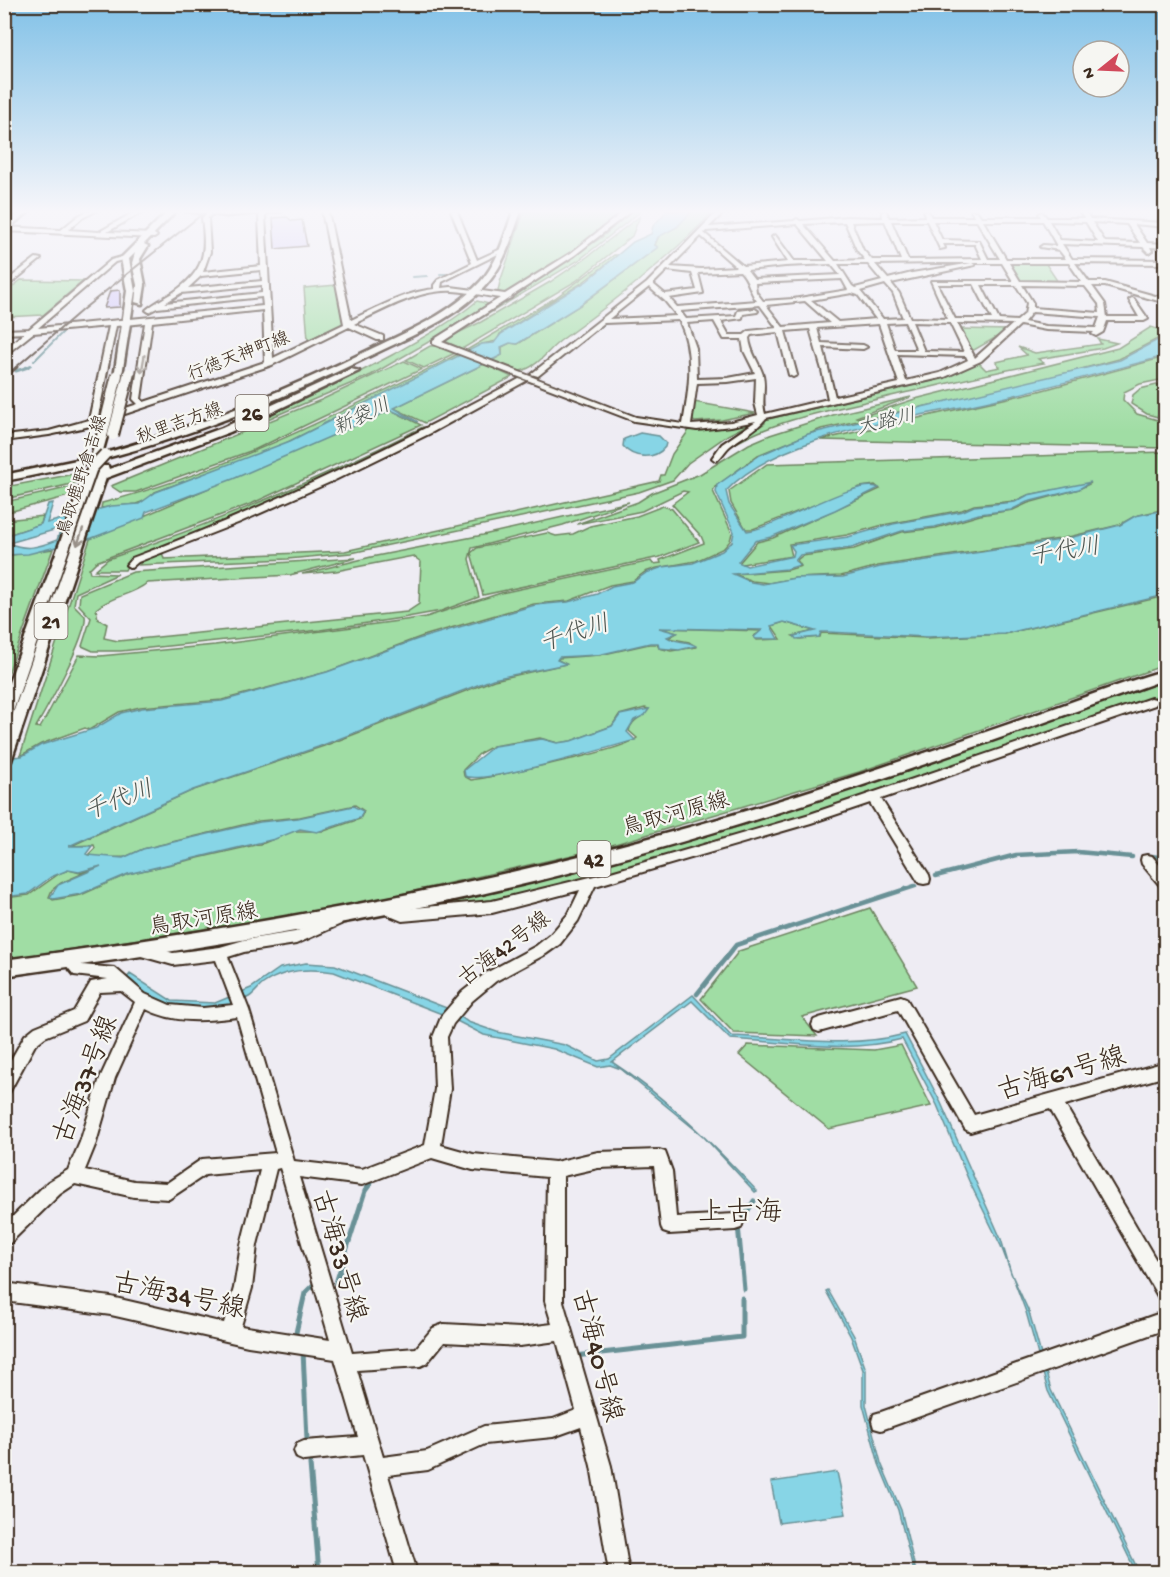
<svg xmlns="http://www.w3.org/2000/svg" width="1170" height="1577" font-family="'Gochi Hand','Klee One',sans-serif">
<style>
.green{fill:#a0dda4;stroke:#6e8461;stroke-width:1.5;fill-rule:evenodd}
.water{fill:#87d5e6;stroke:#699196;stroke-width:1.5;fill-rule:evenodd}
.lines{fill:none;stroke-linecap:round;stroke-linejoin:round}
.stream-far3{stroke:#699196;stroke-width:2}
.stream-far2{stroke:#699196;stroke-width:3}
.stream-far1{stroke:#699196;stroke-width:4.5}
.stream{stroke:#699196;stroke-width:5}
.building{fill:#d0c6f9;stroke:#3b2a1e;stroke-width:1.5}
.minor-casing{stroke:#3b2a1e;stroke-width:4}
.major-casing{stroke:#3b2a1e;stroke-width:5}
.highway-casing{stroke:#3b2a1e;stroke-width:5}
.minor{fill:#f6f6f2;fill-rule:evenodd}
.major{fill:#f6f6f2;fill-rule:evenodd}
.highway{fill:#f6f6f2;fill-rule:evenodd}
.rail-far1{stroke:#3b2a1e;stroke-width:2}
.rail{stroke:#3b2a1e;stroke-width:3}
.major-bridge-casing{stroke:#3b2a1e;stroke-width:14;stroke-linecap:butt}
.major-bridge{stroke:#f6f6f2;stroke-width:10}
.oneway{stroke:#989088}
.labels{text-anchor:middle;stroke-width:4.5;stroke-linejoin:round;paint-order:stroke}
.far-street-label{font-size:18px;fill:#3b2a1e;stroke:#f6f6f2}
.far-water-label{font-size:20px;font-style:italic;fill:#4e5550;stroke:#f6f6f2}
.shield{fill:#f6f6f2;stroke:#73675e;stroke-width:1.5}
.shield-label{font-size:21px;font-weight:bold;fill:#3b2a1e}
.street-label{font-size:22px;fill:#3b2a1e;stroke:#f6f6f2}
.water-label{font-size:24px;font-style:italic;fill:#4e5550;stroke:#f6f6f2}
.near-street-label{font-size:27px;fill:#3b2a1e;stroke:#f6f6f2}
.near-neighbourhood-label{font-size:28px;fill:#3b2a1e;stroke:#f6f6f2}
</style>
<rect width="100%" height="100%" fill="#eeecf3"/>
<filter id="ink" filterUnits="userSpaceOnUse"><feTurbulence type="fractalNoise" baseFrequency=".0167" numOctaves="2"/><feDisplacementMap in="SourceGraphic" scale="12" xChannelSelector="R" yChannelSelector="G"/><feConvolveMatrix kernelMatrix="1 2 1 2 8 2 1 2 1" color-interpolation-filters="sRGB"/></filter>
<g filter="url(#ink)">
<!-- green -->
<g class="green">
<polygon points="632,211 641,211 579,260 480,319 516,296 520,289 601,238"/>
<path d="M692,211H714C666,261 615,301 560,341C547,351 537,368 520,371L491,361L502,355V347L510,343L518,344L582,304L658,247L655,245L659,236L677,227Z"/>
<polygon points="524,212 526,211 625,212 583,246 504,294 498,291 500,282"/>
<polygon points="640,216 632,236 576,281 462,349 443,340 481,322 550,282 587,257"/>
<polygon points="614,255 618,255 582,283 500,334 497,341 482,344 469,352 465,351 555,298"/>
<polygon points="1009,261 1044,261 1058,282 1021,281"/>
<polygon points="21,280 83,281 43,315 5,317 5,293"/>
<polygon points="336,285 343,323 308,340 304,288"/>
<path d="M477,301L493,305L371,375L256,424L204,442C268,417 331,388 392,355C422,338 451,323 477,301Z"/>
<path d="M1165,323V335L1119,359L1013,387L821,429L758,455L715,487L713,491L732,533L730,541L724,548L696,561L657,568L645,572L633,581L610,585L569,601L534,604L423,636L327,672L222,700L140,707L119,712L89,730L85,728L41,744L20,756L90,539L391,410L421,425L253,503L96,562L89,569L90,573L118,574L76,593L74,605L85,616C88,635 47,708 36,727L40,728L44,721L79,655L100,656L215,645L391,622L426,617L501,593L651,561L653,564L661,563L660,560L704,543L701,536L672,504L688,492L683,491L642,511L577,524L638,502L652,493L700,474L749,444L770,435L833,415L911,397L856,417L858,418L915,399L1118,348L1151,327L1157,329Z"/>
<polygon points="960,329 1009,330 974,350 971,349"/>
<path d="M1098,339L1117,343L1103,348L1038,359L1044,363C992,372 942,385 891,396C837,409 777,418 729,447L765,423L764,420L940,379L978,362L986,370L1000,367L996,362L1027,355L1018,347L1035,353L1101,344Z"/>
<polygon points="430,346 438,346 455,353 424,368 406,360"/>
<path d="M458,354L462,355L280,446L155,492L147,500L136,504L101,508L102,503C228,471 342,412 458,354Z"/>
<polygon points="1165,357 1165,379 1140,384 1124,392 1123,400 1137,414 1165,422 1165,448 820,440 1039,391"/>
<polygon points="404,361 422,369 256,449 136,492 120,492 111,486 321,400"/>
<polygon points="484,364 512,377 425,423 394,408"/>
<polygon points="1165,383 1165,419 1147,414 1131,404 1133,395 1140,389"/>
<polygon points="694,402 755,413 722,420 695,422 692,420"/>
<polygon points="753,422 728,435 688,463 673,480 639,492 351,553 288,559 139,565 143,560 162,552 164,559 345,551 659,481 661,475 664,475 672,454 689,430 728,427"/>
<path d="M423,427L429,430C332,478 233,523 131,558L125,570H95L108,559C217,523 321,478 423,427Z"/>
<polygon points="1165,452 1165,509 1135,516 1119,525 1060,539 878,566 841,576 795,578 769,583 752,581 734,574 788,570 801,566 797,560 802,556 854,549 902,532 936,528 980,515 1013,510 1028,503 1079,489 1091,483 1028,495 1015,501 974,505 962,510 883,525 847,535 789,544 792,556 742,564 739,563 757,542 773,538 880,489 875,485 860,487 753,529 746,529 731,503 729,491 767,464"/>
<polygon points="79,473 76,483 5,499 5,487"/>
<polygon points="71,487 74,489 73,495 5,513 5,502"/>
<path d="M629,502L563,525L472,548L469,559L479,597L441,611L402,618L320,630L121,651H93L82,646L91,618L79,605L80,594L133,572L356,558L290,575L147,583C133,595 111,596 96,609L98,619L107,624L104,638L118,641L407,612L419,604L421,562L413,556L336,571L302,574L371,557L483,535Z"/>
<polygon points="663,506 672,509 699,542 660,557 483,595 471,553 477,548 547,533 556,536 573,534 590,526 637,516"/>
<polygon points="43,516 41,524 5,536 5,520"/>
<polygon points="53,549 5,682 5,556"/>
<path d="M1165,596V665L859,772L595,850L321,912L5,959L4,898L29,895L60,873L69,870L80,873L100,866L61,883L52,890L49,897L53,900L81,895L128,874L264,843L293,831H324L360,819L364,811L355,805L300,817L259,821L143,849L125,857L103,858L88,855L95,848L94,845L71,846L191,791L324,746L494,680L566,664L558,660L559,658L600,655L649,644H657L659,648L671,651L696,647L689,642L668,638L677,633L660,628L762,631L754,636L757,640L781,639L772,626L784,622L814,631L793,636L800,639L820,637L821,633L927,638L1005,634ZM645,708L649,709C643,718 631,719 629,731L637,738C623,751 510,772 484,778L471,780L464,776L463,770L480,753L493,746L540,738L558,743L571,741L612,726L619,715Z"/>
<polygon points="1165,681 1165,691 1148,701 807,818 494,905 402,913 571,874 755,822"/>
<polygon points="870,908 917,986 802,1017 817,1036 734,1033 701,999 739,951"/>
<polygon points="748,1045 874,1050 901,1045 931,1106 829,1129 739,1055"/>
</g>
<!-- water -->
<g class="water">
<path d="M667,211H692L677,227L658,237L654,245L658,247L577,307L517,344L510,343L501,347L502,355L394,408L418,422L391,410L233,479L146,512L144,518L92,538L28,554L5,555V536L41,524L48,504L53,503L47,523L111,506L139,504L156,492L290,441L482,344L494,343L501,334L587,281L633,242L651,234L653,226ZM61,528L57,540C39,547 26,551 9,543Z"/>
<path d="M1165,336V356C1104,372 1043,389 981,403C905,420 781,433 726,491L729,504L747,531C774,529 858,476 879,488L835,510L771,537L755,541L738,562L747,566L793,556L794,551L790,545L848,537L893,524L963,511L974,506L1015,502L1028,495L1091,482L1079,489L1027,502L1011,510L979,514L935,527L902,531L851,548L800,555L795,561L800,565L787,569L733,574L751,582L763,584L795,578L843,577L880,567L1061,540L1120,525L1135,516L1165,510V595L1004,634L927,637L828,632H821L819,637L796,639L794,636L815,631L784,622L771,626L778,639H756L754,637L762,630L659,628L677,633L667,637C675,643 687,640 696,646L679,650L659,648L658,643H650L598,655L559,657L557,660L566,664L493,679L318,747L193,790L69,846H92L86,854L88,855L123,858L143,849L260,822L298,818L353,806L363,811L360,818L317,832L300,829L275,839L128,874L81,894L53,899L50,897L58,885L101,866L79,872L68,870L51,877L28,894L5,897V758L22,756L41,745L96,728L121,713L142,708L222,701L327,672L418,639L535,605L568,602L597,594L612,586L633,582L646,573L663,567L693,563L722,551L732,542L734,532L716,492L717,485L760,455L808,434L1120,360Z"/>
<path d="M640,433L659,436L666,443L665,447C655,460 633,459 623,446L624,439Z"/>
<path d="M649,709L645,715L634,720L627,732L635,740C611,747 481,785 465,776L464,770L494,746L542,739L557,743L571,741L612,726L620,715Z"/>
<path d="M306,963L335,965L449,1009L468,1022L497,1032L565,1045L598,1061L609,1059L693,995L731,1036C790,1038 848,1049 905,1034L941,1103L1001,1239L1011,1273L1029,1312L1051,1390L1139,1572H1136L1048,1391L1026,1312L1001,1246L969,1181L937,1105L902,1039C847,1054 787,1042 730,1039L692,1001L612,1062C667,1098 712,1143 757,1191L755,1192L703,1136L621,1069L610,1065L598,1067L554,1049L484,1035L447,1016L334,972C310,968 284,969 263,984C258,988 254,994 249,997C234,1006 194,1014 176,1011C158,1008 139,991 125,980L130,974L172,1001L215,1003L251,988L280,968Z"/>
<polygon points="828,1290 854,1336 866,1370 866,1405 881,1463 901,1510 916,1572 914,1572 898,1510 879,1464 863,1405 863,1370 851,1337 826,1291"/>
<polygon points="837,1472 846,1514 779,1523 771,1482"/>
</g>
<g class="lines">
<!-- stream-far3 -->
<g class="stream-far3">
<polyline points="1156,223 1157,219 1166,216"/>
<polyline points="440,274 446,274"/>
<polyline points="413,277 427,276"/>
<polyline points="255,312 261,311"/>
<polyline points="238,313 250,312"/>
<polyline points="216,315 222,315"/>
<polyline points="177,319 187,318"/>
<polyline points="601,327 610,320"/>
<polyline points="90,328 104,327"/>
<polyline points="74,330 86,328"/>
<polyline points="34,361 63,332"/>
<polyline points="25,368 31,365"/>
</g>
<!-- stream-far2 -->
<g class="stream-far2">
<polyline points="16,371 28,367"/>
<polyline points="687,402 689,379"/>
</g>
<!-- stream-far1 -->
<g class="stream-far1">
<polyline points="1151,856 1166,858"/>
<polyline points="936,876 1016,855 1078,852 1132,857"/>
<polyline points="697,994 736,945 915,886"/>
</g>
<!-- stream -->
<g class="stream">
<polyline points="336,1283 365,1191 373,1180"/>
<polyline points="744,1289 738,1225 754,1201"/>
<polyline points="295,1337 305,1293 312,1286"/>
<polyline points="303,1351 307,1440"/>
<polyline points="575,1356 742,1337 742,1298"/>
<polyline points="310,1464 319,1572"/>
</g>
</g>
<!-- building -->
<g class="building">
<polygon points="287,217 292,221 302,220 307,246 275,249 273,218"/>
<polygon points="120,290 120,307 104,308 110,291"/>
</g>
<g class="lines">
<!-- minor casing -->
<g class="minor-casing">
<g id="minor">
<polygon points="88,211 96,211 82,218 68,230 99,232 136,211 144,211 107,232 154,234 157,236 154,238 4,231 4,227 61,230 78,216"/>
<path d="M263,211H269L265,216L273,358L344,324L322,211H328L351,320C377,308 405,292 434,289V285L438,280L472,263L451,211H457L477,260L501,249L506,250L442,282L441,288L451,287L505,294L571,253L624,211H631L575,255L512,296L511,298L508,299L442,342L636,417L683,424C689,389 695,353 679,320L604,323L538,376L531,374L647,283L718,211H725L709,227L794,221L797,219L800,221L847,217L883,218L882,211H886L889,218L925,217L924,211H928L931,217H975L971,211H977L981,217H1041L1039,214L1042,212L1047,218H1084L1079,211H1085L1090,219L1166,223V227L1134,224L1147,243L1166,244V248L1150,247L1152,251L1149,253L1143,247L1062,244L1072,259L1166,260V264L1075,263L1089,282H1105L1166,299V303L1105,286H1092L1105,304L1107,317H1139L1129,300L1132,298L1134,299L1148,319L1144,321H1107L1103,332L1096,336L1092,334L1094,332L1046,330L1020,325L981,361L945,377L766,418C756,431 742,436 730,446C724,451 722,457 716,461L712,458L722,444L756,421L731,426L697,430L634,421L433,344V340L500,298C485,296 469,292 453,291C419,289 384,310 354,324L383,336V340H377L349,327L272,365L86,427L49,435L4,441V436L49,431L89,420L109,326L33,333L4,356V350L24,333L4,334V330L29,329L111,260L125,256L128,258L127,259L115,262L38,328L263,306L262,297L157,308L149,312L146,310C154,303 164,298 174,292C204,271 207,254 202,218L207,213L212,214L208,218L210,252L203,272L261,266L259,216ZM885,221L901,260H872L863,250L851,222ZM891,221H927L940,249L945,248L943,244H975L982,259L908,260ZM933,221H977L1000,259H988L979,241L942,240ZM983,221H1043L1057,246L1043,245L1040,247L1059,250L1066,259H1006ZM1049,221L1086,222L1098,242L1060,240ZM845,222L857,250L865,260L835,261L803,224ZM1092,222L1127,224L1140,243L1105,242ZM797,224L828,261H794L775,235L772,237L788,262L743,266L704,233L706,231ZM701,236L736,267L701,269L670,267ZM938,263H1002L1013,281H931L948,319L910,318L899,293L891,283L975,265L972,263L912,273L888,279L875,264ZM1009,263H1069L1082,282L1020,281ZM831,264L840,275L754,279L747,270L785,266ZM838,264H868L882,281L855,288L852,286ZM261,270L262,281L188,288L201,276ZM667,270L692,273L697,290L665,294L653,284ZM740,271C749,279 749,291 757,301L677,307L669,298L703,293L698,273ZM842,279L848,290L793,299L763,301L756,292L755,283ZM885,284L893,293L903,318L883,319L860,291ZM937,284H974L992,319H955ZM262,285V293L165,303L181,293ZM981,285H1016L1027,303L1025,314L1017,321L999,320ZM1022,285L1085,286L1099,304L1100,313L1033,308V303ZM649,287L665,301L677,316L609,319ZM852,293L858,295L876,319L838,322L811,300ZM805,301L830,323L783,327L766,305ZM760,305L777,328L749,331L744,335H729L721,321L742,318L743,314L757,312L758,311L755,309L738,311L736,316L686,319L680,311ZM263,310L265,362L144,402L141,399L152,322ZM1032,312L1100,317L1096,328L1046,326L1024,322ZM714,321L724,339H742L744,351L755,373L728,378L697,379L696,348L687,323ZM905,322L917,350H895L886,323ZM912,322L950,323L964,352L924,351ZM145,323L133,399L138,404L98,417L116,326ZM957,323L1013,324L975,358ZM879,324L899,383L835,397L823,347L863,349L867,347L863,345L821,343L817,328ZM810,329L822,370L828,399L765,414C761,401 766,388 763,375C759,362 750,352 749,338L751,335L778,332L789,375L793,377L797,375L785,331ZM897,354L966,356L968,360L940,373L906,381ZM756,378L755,403L758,415L731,422L691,425L697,383L728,382Z"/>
<polygon points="36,258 41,259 4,289 4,283"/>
<path d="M519,379L526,381L431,433L335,480L238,523L138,562L131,568L126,565L132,558C266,508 394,447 519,379Z"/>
<path d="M1151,698L1155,699L1157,702L1155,705L881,799L929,875L930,879L929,883L924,884L919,883L870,803L811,823L595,886L578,921L560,944L546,954L496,981L472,1001L453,1024L447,1037L450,1089L441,1145L473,1154L555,1162L598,1152L659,1150L665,1152L672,1171L676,1217L735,1214L741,1216L743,1222L741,1228L735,1230L669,1234L663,1232L661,1226L654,1166L598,1168L563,1176V1301L611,1466L629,1572H609L591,1466L581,1427L553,1437L485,1444L428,1470L388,1475L417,1572H397L363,1455L304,1461L297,1458L294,1451L297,1444L304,1441L358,1437L335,1359L248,1346L111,1315L4,1301V1283L111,1297L224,1323L234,1288L241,1245L260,1170L205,1175L169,1199L134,1197L75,1184L60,1194L10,1243L4,1245V1225L48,1182L68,1170L80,1142L100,1078L135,1002L121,991L100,992L84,1021L45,1037L35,1045L9,1093L4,1095V1072L25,1035L35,1027L74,1011L91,982L108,979L74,975L61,959L63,955L68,953L73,955L82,965L115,968L145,994L170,1005L203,1008L233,1005L216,960L173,965L134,954L132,950L134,946L139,944L173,953L220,947L244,940L295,932L331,916L336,914L341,916L343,920L341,924L296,944L244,952L228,957L249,1010L294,1161L362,1169L425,1145L435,1089L433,1037L442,1015L462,992L486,973L536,946L550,935L569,913L580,890L492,913L402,921L378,911L376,907L378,903L383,901L403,909L492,901L611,872L810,814ZM146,1009C175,1024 206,1021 237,1017L276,1153L202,1159L167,1183L134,1181L85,1170L96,1143L115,1078ZM432,1158L473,1170L547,1177L545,1301L552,1324L520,1328L444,1324L433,1328L416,1348L352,1353L299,1177L362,1185ZM280,1168L281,1171L330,1340L241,1326L252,1288L257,1245L276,1169ZM557,1341L576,1410L553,1419L484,1426L427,1451L383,1457L357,1370L421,1366L427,1363L444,1342L520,1346Z"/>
<polygon points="1147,855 1152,856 1166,873 1166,888 1161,887 1142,864 1141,860 1142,856"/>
<polygon points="901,996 906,998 974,1115 1166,1062 1166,1076 1065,1105 1166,1277 1166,1302 1160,1300 1050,1109 970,1132 965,1129 898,1010 819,1032 814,1030 812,1025 814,1020 819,1018"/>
<polygon points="1166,1311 1166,1329 881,1430 874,1428 872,1421 874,1414 881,1412"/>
</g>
</g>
<!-- major casing -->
<g class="major-casing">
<g id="major">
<polygon points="22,211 30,211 4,231 4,225"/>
<polygon points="168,211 176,211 144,244 148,246 140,259 145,285 142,304 135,302 137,285 132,263 135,253 129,259 135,291 122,375 114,377 127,291 121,258"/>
<path d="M513,211H521C512,237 505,264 486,285C457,318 413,335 374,354C255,413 135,458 4,481V475L91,457L98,434L107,436L102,454C196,427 285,391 373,348C411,330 452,313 481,281C498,262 505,235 513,211Z"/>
<polygon points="351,369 359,371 230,432 106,478 11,761 4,766 4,739 100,466 108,466 109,469 222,428"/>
<polygon points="91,468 96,471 11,717 4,722 4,696 86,471"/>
<path d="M1166,670V679C957,754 748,829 533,882C359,924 182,951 4,976V960C236,929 465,890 690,827C797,797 902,761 1006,725C1059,707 1112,686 1166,670Z"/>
</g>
</g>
<!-- highway casing -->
<g class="highway-casing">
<polygon id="highway" points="185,211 282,211 227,216"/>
</g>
<!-- minor -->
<use href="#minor" class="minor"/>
<!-- major -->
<use href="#major" class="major"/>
<!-- highway -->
<use href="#highway" class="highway"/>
<!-- rail-far1 -->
<polyline class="rail-far1" points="15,368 82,310 206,211"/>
<!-- rail -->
<polyline class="rail" points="4,378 17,367"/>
<!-- major-bridge casing -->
<g class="major-bridge-casing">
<g id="major-bridge">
<polyline points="113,435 129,373"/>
<polyline points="102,436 117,375"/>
<polyline points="92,468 105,454"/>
</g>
</g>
<!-- major-bridge -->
<use href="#major-bridge" class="major-bridge"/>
</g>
<!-- one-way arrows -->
<defs><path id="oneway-shaft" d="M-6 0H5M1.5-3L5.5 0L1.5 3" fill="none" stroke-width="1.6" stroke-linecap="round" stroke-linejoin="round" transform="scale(1.5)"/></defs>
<g class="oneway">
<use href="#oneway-shaft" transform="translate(143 364) rotate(100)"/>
<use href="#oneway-shaft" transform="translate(80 537) rotate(109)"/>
</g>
</g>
<!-- sky -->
<linearGradient id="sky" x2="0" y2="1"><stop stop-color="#81c1e7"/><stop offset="0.49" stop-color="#f7f6fa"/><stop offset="1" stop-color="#f7f6fa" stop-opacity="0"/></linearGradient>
<rect width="1170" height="432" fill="url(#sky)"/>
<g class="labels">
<!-- far-street labels -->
<g class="far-street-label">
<text transform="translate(238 355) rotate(-21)" y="6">行徳天神町線</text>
<text transform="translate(179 422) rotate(-20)" y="6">秋里吉方線</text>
<text transform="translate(81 475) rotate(-72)" y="6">鳥取鹿野倉吉線</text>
</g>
<!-- far-water labels -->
<g class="far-water-label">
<text transform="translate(361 415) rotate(-25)" y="7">新袋川</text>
<text transform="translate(886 420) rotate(-13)" y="7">大路川</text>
</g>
<!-- shield labels -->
<g class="shield">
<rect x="235.5" y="395" width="33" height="36" rx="4.5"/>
<rect x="34.5" y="603" width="33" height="36" rx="4.5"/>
<rect x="577.5" y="841" width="33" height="36" rx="4.5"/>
</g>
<g class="shield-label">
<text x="252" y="420">26</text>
<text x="51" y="628">21</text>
<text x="594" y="866">42</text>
</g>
<!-- street labels -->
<g class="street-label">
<text transform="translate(675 812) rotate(-16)" y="8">鳥取河原線</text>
<text transform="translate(203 917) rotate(-9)" y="8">鳥取河原線</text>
<text transform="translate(503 947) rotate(-37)" y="8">古海42号線</text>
</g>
<!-- water labels -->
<g class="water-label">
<text transform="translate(1064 550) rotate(-9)" y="8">千代川</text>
<text transform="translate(574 632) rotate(-18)" y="8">千代川</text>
<text transform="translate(118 799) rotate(-21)" y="8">千代川</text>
</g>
<!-- near-street labels -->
<g class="near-street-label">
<text transform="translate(1061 1072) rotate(-16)" y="9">古海61号線</text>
<text transform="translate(84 1079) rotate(-69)" y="9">古海37号線</text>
<text transform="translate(341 1255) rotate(74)" y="9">古海33号線</text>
<text transform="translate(179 1294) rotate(12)" y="9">古海34号線</text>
<text transform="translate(599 1355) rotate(76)" y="9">古海40号線</text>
</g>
<!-- near-neighbourhood labels -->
<g class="near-neighbourhood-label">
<text x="740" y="1220">上古海</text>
</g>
</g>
<!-- margin -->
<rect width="1170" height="1577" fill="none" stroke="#f6f6f2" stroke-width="24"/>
<rect x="12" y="12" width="1146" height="1553" fill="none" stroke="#3b2a1e" stroke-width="2" filter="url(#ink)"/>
<!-- north arrow -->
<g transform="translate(1101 69) rotate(252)"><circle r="28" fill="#f6f6f2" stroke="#aba49d" stroke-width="1.5"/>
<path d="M0-4.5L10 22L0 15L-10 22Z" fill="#d1495b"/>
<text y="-9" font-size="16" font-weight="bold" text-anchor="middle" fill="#3b2a1e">N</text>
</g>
</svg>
